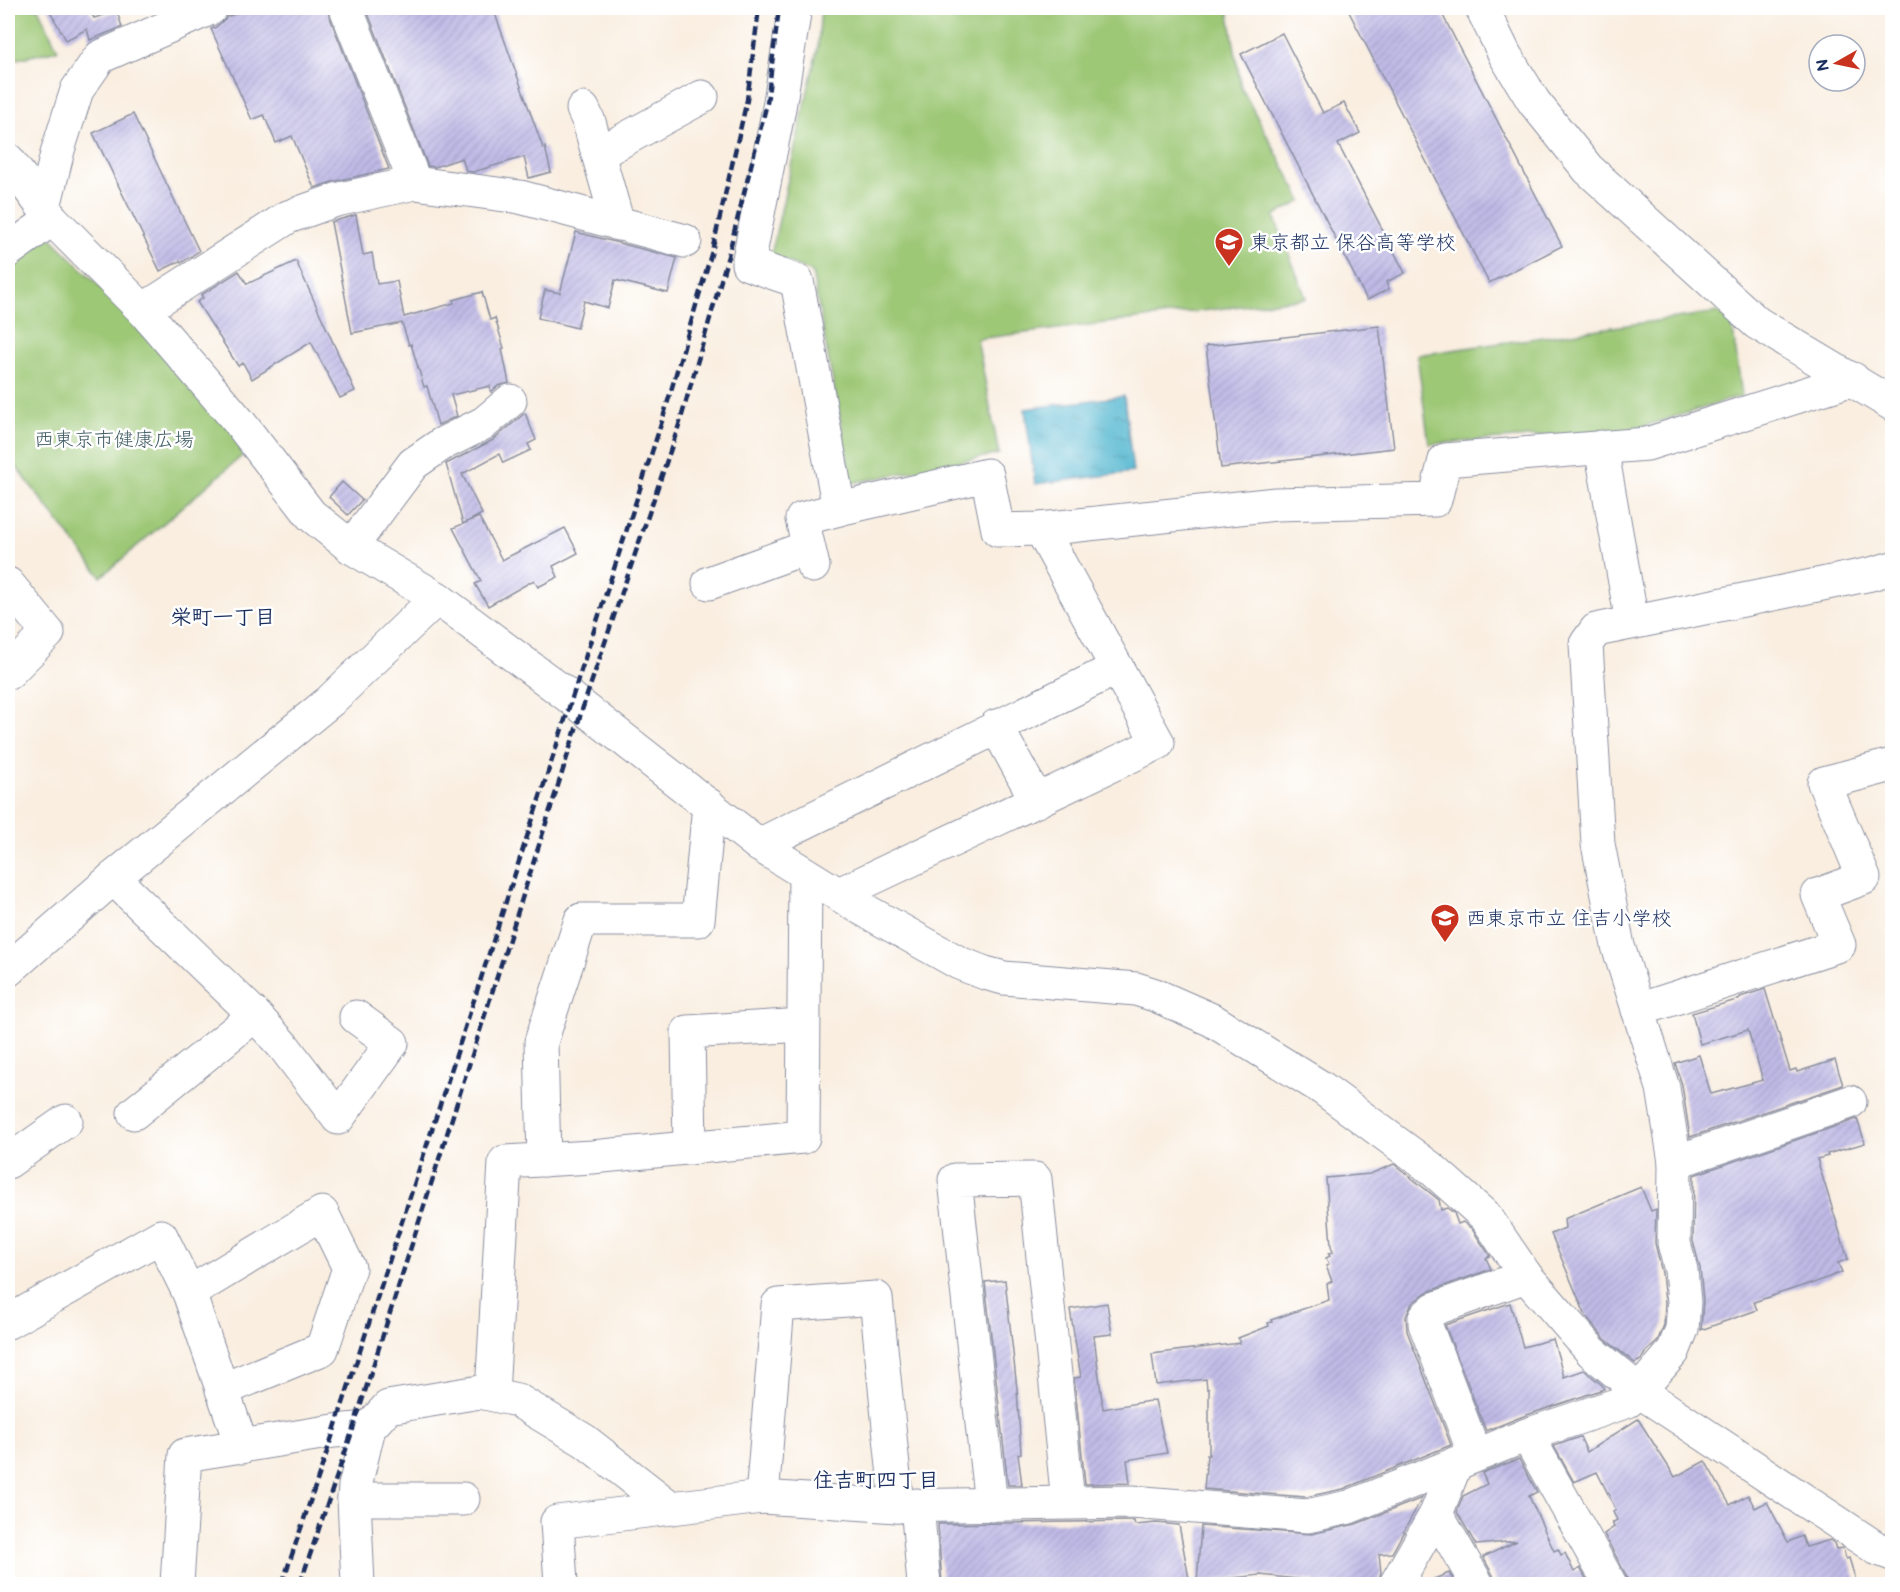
<svg xmlns="http://www.w3.org/2000/svg" width="1900" height="1592" font-family="'Balsamiq Sans','Klee One',sans-serif">
<style>
.park{fill:#9dc876;stroke:#5c7c6a;stroke-width:1.5}
.water{fill:url(#water-ripples);stroke:#367296;stroke-width:1.5}
.building{fill:url(#building-hatch)}
.lines{fill:none;stroke-linecap:round;stroke-linejoin:round}
.minor-casing{stroke:#8a8e9f;stroke-width:35}
.minor{stroke:#fff;stroke-width:33}
.rail{stroke:#1b2f5e;stroke-width:4.5;stroke-dasharray:9 4.5;stroke-linecap:butt}
.labels{text-anchor:middle;stroke-width:5;stroke-linejoin:round;paint-order:stroke}
.poi-label{font-size:20px;fill:#1b2f5e;stroke:#fff;text-anchor:start}
.park-label{font-size:20px;fill:#425d65;stroke:#fff}
.neighbourhood-label{font-size:21px;font-weight:bold;fill:#1b2f5e;stroke:#fff}
</style>
<defs>
<pattern id="water-ripples" width="26" height="14" patternUnits="userSpaceOnUse" patternTransform="scale(1.5)"><rect width="26" height="14" fill="#50b5cf"/><path d="M2 4q2-2 4 0t4 0M15 11q2-2 4 0t4 0" fill="none" stroke="#4294ab"/></pattern>
<pattern id="building-hatch" width="6" height="6" patternUnits="userSpaceOnUse" patternTransform="scale(1.5)"><rect width="6" height="6" fill="#c0bae6"/><path d="M-1 1l2-2M0 6l6-6M5 7l2-2" fill="none" stroke="#a4a0c8"/></pattern>
</defs>
<rect width="100%" height="100%" fill="#fff"/>
<filter id="ink" filterUnits="userSpaceOnUse"><feTurbulence type="fractalNoise" baseFrequency=".0167" numOctaves="2"/><feDisplacementMap in="SourceGraphic" scale="12" xChannelSelector="R" yChannelSelector="G"/><feConvolveMatrix kernelMatrix="1 2 1 2 8 2 1 2 1" color-interpolation-filters="sRGB"/></filter>
<filter id="wash" filterUnits="userSpaceOnUse"><feTurbulence type="fractalNoise" baseFrequency=".008" numOctaves="4" result="noise"/><feDisplacementMap in="SourceGraphic" scale="24" xChannelSelector="R" yChannelSelector="G"/><feGaussianBlur stdDeviation="1.35" result="paint"/><feColorMatrix in="noise" values="0 0 0 0 0 0 0 0 0 0 0 0 0 0 0 0 0 1.4 0 .05"/><feComposite in="paint" operator="in"/></filter>
<g filter="url(#wash)">
<rect width="100%" height="100%" fill="#f9eee0"/>
<!-- park -->
<g class="park">
<polygon points="8,8 38,8 58,50 8,61"/>
<polygon points="821,8 1228,8 1241,87 1302,201 1274,216 1306,298 977,339 999,454 852,483 812,272 771,255 818,46"/>
<polygon points="49,236 137,323 249,450 101,577 8,456 8,270"/>
<polygon points="1718,312 1732,323 1742,396 1632,430 1429,444 1417,355"/>
</g>
<!-- water -->
<polygon class="water" points="1124,396 1133,472 1035,484 1025,409"/>
<g id="blocks">
<!-- building -->
<g class="building">
<polygon points="48,8 88,8 94,18 117,11 122,27 90,40 87,29 66,40"/>
<polygon points="250,8 328,8 329,15 389,169 332,182 314,188 292,136 276,143 264,115 252,120 211,29 216,27 227,17"/>
<polygon points="366,8 493,8 543,148 545,147 551,172 529,178 524,157 473,172 466,171 462,158 435,167 428,166"/>
<polygon points="1347,8 1439,8 1562,246 1489,283"/>
<polygon points="1282,33 1323,113 1344,103 1360,133 1338,144 1405,273 1386,282 1389,289 1367,300 1241,54"/>
<polygon points="133,114 199,251 181,263 180,261 160,271 93,133"/>
<polygon points="356,215 363,255 372,253 377,284 397,281 404,317 454,303 453,300 482,292 490,320 495,318 504,348 502,349 509,383 498,386 491,392 490,386 451,395 457,416 438,425 427,386 424,387 411,344 409,345 402,323 352,333 331,222"/>
<polygon points="576,232 677,258 668,293 615,280 608,308 584,301 577,328 538,318 545,290 560,293"/>
<polygon points="296,261 355,391 340,398 311,342 252,379 243,363 238,366 197,302 203,298 201,295 239,271 247,284"/>
<polygon points="1379,326 1394,448 1221,468 1206,346"/>
<polygon points="525,413 536,440 528,444 531,450 503,463 499,454 462,474 482,514 463,524 446,464 493,440"/>
<polygon points="342,482 362,500 348,515 329,497"/>
<polygon points="479,517 502,560 565,528 578,553 553,566 558,577 538,587 534,580 488,606 475,584 481,581 453,528"/>
<polygon points="1765,989 1790,1071 1796,1069 1797,1072 1835,1060 1843,1085 1690,1137 1682,1085 1675,1063 1699,1055 1711,1094 1763,1080 1748,1030 1700,1044 1692,1013 1740,999 1740,997"/>
<polygon points="1857,1119 1865,1143 1827,1154 1828,1156 1817,1159 1848,1259 1838,1263 1842,1272 1811,1284 1811,1283 1754,1302 1757,1310 1701,1330 1703,1300 1700,1268 1693,1241 1694,1175"/>
<polygon points="1394,1164 1439,1200 1441,1210 1447,1208 1454,1213 1458,1224 1463,1222 1472,1229 1490,1256 1486,1258 1491,1269 1427,1292 1412,1303 1406,1317 1407,1331 1451,1445 1343,1489 1306,1497 1204,1489 1207,1455 1209,1455 1209,1389 1207,1389 1206,1379 1156,1385 1152,1354 1240,1343 1238,1338 1269,1326 1268,1323 1272,1322 1271,1320 1329,1300 1327,1284 1332,1281 1326,1266 1329,1264 1326,1258 1330,1256 1328,1253 1333,1252 1331,1246 1326,1178 1370,1174"/>
<polygon points="1641,1187 1651,1211 1656,1209 1655,1243 1662,1273 1665,1302 1664,1325 1657,1342 1645,1353 1641,1360 1635,1363 1605,1339 1586,1316 1551,1234 1565,1228 1564,1219"/>
<polygon points="1005,1280 1017,1389 1021,1453 1018,1454 1022,1485 1008,1485 985,1282"/>
<polygon points="1107,1303 1112,1334 1094,1336 1103,1409 1155,1400 1167,1453 1127,1460 1130,1483 1085,1484 1074,1378 1081,1377 1070,1309"/>
<polygon points="1510,1303 1523,1347 1553,1339 1564,1377 1584,1370 1602,1385 1604,1389 1521,1417 1486,1431 1445,1325"/>
<polygon points="1638,1419 1675,1477 1705,1461 1730,1505 1748,1495 1755,1508 1767,1502 1788,1542 1802,1536 1806,1547 1830,1540 1834,1543 1836,1549 1843,1548 1846,1559 1849,1558 1857,1584 1629,1584 1626,1575 1604,1534 1614,1527 1612,1523 1617,1520 1613,1512 1616,1510 1597,1472 1574,1482 1554,1446 1580,1437 1587,1452"/>
<polygon points="1519,1459 1537,1492 1529,1496 1554,1551 1558,1549 1561,1555 1565,1553 1574,1572 1580,1568 1589,1584 1496,1584 1493,1575 1483,1557 1517,1541 1476,1545 1457,1512 1463,1496 1487,1484 1482,1473"/>
<polygon points="1422,1498 1392,1553 1379,1554 1381,1573 1377,1584 1314,1584 1314,1581 1260,1575 1197,1582 1201,1526 1311,1534 1356,1524"/>
<polygon points="1131,1521 1134,1521 1135,1525 1156,1523 1179,1525 1190,1584 942,1584 938,1524"/>
<polygon points="1449,1573 1456,1584 1422,1584"/>
</g>
</g>
</g>
<g filter="url(#ink)">
<use href="#blocks" fill-opacity="0" stroke="#8a8e9f" stroke-width="1.5"/>
<g class="lines">
<!-- minor casing -->
<g class="minor-casing">
<g id="minor">
<polyline points="346,8 415,183"/>
<polyline points="795,8 779,108 748,264 797,281 839,509 987,475 998,530 1041,529 1276,504 1435,500 1445,460 1647,444 1853,379"/>
<polyline points="1482,8 1505,55 1534,102 1588,169 1757,323 1892,404"/>
<polyline points="583,109 589,122 618,224"/>
<polyline points="598,154 702,97"/>
<polyline points="8,160 52,219 143,310 240,423 311,515 351,547 437,598 571,698 759,845 859,907 959,963 985,973 1004,978 1136,989 1155,995 1212,1020 1322,1088 1432,1169 1486,1217 1526,1276 1592,1352 1639,1391 1876,1548 1892,1554"/>
<polyline points="44,207 58,150 77,90 100,57 211,8"/>
<polyline points="8,251 52,219"/>
<polyline points="143,310 288,217 336,200 415,183 520,197 685,241"/>
<polyline points="1601,447 1632,622"/>
<polyline points="1041,529 1117,668"/>
<polyline points="351,547 413,464 442,444 484,423 510,401"/>
<polyline points="813,566 802,519 839,509"/>
<polyline points="709,583 808,547"/>
<polyline points="8,584 48,633 8,673"/>
<polyline points="996,726 1037,801"/>
<polyline points="759,845 1117,668 1158,743 839,894"/>
<polyline points="113,878 255,1015 134,1113"/>
<polyline points="8,970 113,878 330,701 437,598"/>
<polyline points="1638,1010 1839,945 1818,895 1864,878 1824,783 1892,765"/>
<polyline points="255,1015 285,1048 338,1118 392,1043 356,1017"/>
<polyline points="690,1148 688,1032 803,1025"/>
<polyline points="544,1160 541,1042 581,920 698,920 709,805"/>
<polyline points="8,1162 66,1121"/>
<polyline points="1675,1162 1850,1102"/>
<polyline points="189,1293 322,1213 349,1268 322,1349 222,1390"/>
<polyline points="8,1322 161,1236 189,1293 242,1447"/>
<polyline points="492,1394 505,1162 592,1157 803,1137 805,874"/>
<polyline points="1527,1435 1610,1584"/>
<polyline points="1475,1455 1425,1324 1425,1317 1434,1309 1526,1276"/>
<polyline points="762,1497 778,1305 876,1298 897,1506"/>
<polyline points="354,1499 463,1499"/>
<polyline points="917,1505 924,1584"/>
<polyline points="991,1505 955,1180 1035,1179 1068,1502"/>
<polyline points="1436,1514 1477,1584"/>
<polyline points="177,1584 185,1455 334,1431 369,1428 388,1407 480,1392 517,1400 585,1441 671,1508 762,1497 897,1506 1132,1502 1307,1516 1349,1507 1527,1435 1628,1401 1639,1391 1673,1352 1682,1329 1684,1302 1681,1270 1674,1243 1675,1162 1663,1088 1618,946 1598,844 1586,644 1596,630 1871,574 1892,568"/>
<polyline points="358,1584 354,1499 355,1486 369,1428"/>
<polyline points="561,1584 557,1522 671,1508"/>
<polyline points="1396,1584 1436,1514 1456,1463"/>
</g>
</g>
<!-- minor -->
<use href="#minor" class="minor"/>
<!-- rail -->
<g class="rail">
<polyline points="282,1584 334,1431 663,418 712,251 747,100 759,8"/>
<polyline points="300,1584 353,1429 583,707 680,422 728,256 767,103 779,8"/>
</g>
</g>
</g>
<!-- icons -->
<defs>
<g id="school-pin" transform="scale(1.5)"><path d="M0 17L-7.5 6A9.5 9.5 0 1 1 7.5 6Z" fill="#c8321e" stroke="#fff"/><path d="M0-5L7-2L0 1L-7-2ZM-4 1L0 2.5L4 1V4Q0 6-4 4Z" fill="#fff"/></g>
</defs>
<g fill-rule="evenodd">
<use href="#school-pin" x="1229" y="242"/>
<use href="#school-pin" x="1445" y="918"/>
</g>
<g class="labels">
<!-- poi labels -->
<g class="poi-label">
<text x="1250" y="249">東京都立 保谷高等学校</text>
<text x="1466" y="925">西東京市立 住吉小学校</text>
</g>
<!-- park labels -->
<g class="park-label">
<text x="114" y="446">西東京市健康広場</text>
</g>
<!-- neighbourhood labels -->
<g class="neighbourhood-label">
<text x="223" y="624">栄町一丁目</text>
<text x="876" y="1487">住吉町四丁目</text>
</g>
</g>
<!-- margin -->
<rect width="1900" height="1592" fill="none" stroke="#fff" stroke-width="30"/>
<!-- north arrow -->
<g transform="translate(1837 63) rotate(261)"><circle r="28" fill="#ffffff" stroke="#a4acbf" stroke-width="1.5"/>
<path d="M0-4.5L10 22L0 15L-10 22Z" fill="#c8321e"/>
<text y="-9" font-size="16" font-weight="bold" text-anchor="middle" fill="#1b2f5e">N</text>
</g>
</svg>
